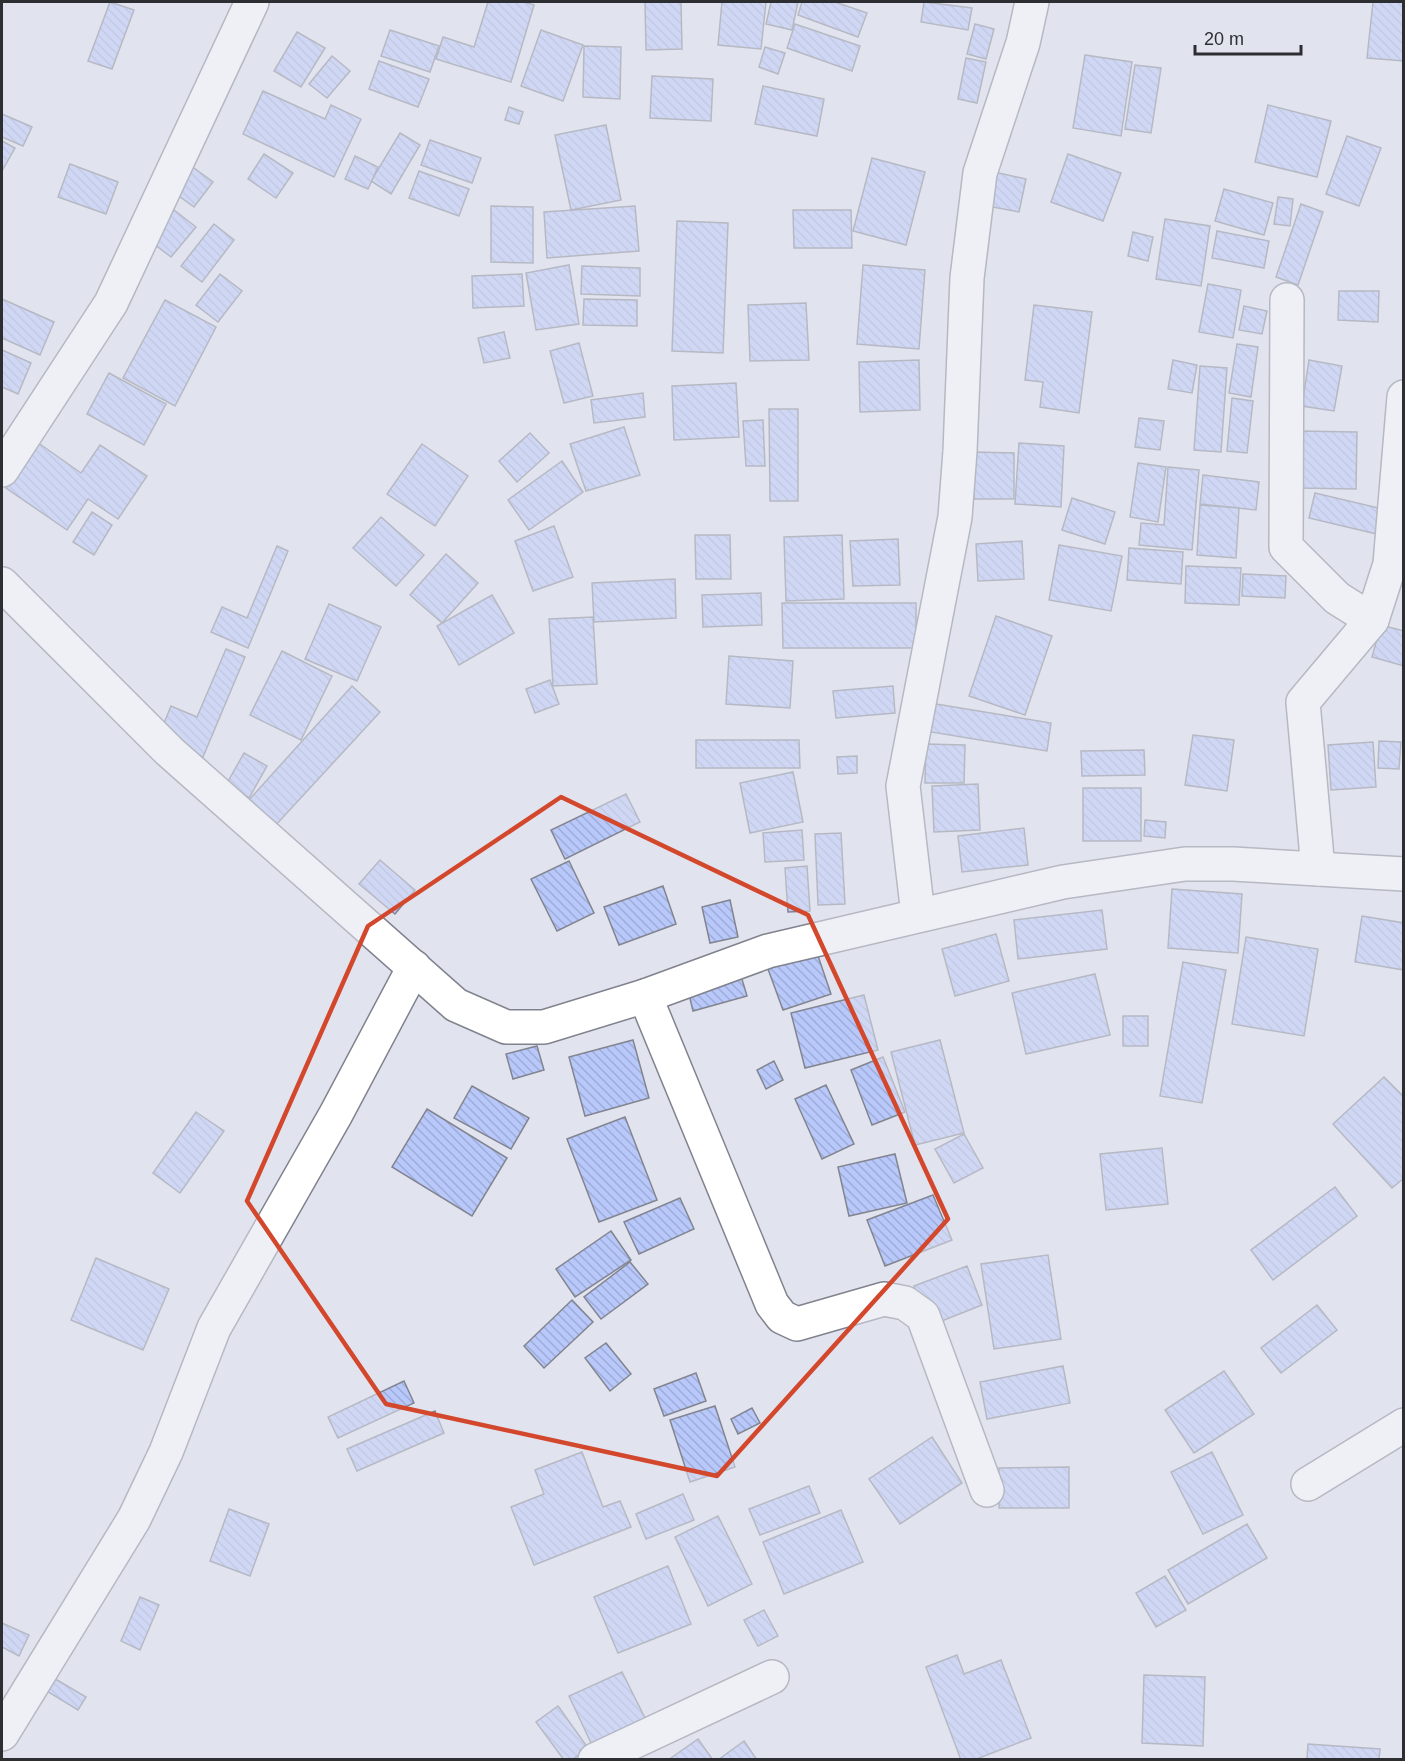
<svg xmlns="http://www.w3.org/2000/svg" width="1405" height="1761" font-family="Helvetica,sans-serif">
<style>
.building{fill:url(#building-back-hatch);stroke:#82858f;stroke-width:1.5}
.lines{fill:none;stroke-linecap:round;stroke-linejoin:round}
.minor-casing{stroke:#80838d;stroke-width:36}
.minor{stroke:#fff;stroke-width:33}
.marked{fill:none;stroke:#d3482d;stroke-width:4.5;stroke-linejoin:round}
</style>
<defs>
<pattern id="building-back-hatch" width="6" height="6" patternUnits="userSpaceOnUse" patternTransform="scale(1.5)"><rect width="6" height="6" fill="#b8c8fb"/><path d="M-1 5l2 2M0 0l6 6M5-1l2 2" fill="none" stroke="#9eacd8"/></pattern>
</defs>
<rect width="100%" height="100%" fill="#e1e4ef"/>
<!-- building -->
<g class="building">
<polygon points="110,2 134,10 112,69 88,61"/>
<polygon points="488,2 524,2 534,5 511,82 436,59 443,37 474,47"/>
<polygon points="645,2 681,2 682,49 646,50"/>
<polygon points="722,2 766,2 761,49 718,45"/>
<polygon points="771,2 798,2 792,30 766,24"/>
<polygon points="802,2 835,2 867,13 858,37 798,15"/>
<polygon points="924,2 972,8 968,30 921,22"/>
<polygon points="1373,2 1404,2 1404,61 1367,58"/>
<polygon points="795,24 860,46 852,71 787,48"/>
<polygon points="975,24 994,29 986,59 967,54"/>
<polygon points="390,30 439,46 430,72 381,56"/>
<polygon points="541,30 583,45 563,101 521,86"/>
<polygon points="297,32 325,48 301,87 274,71"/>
<polygon points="584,46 621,47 620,99 583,97"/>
<polygon points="765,47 785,53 778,74 759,67"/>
<polygon points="1085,55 1132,62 1121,136 1073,128"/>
<polygon points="332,56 350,71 327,98 309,84"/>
<polygon points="966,58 986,62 977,103 958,99"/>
<polygon points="379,61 429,79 418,107 369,89"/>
<polygon points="1135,65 1161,68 1151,133 1125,129"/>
<polygon points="652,76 713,79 711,121 650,118"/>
<polygon points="763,86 824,99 817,136 755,124"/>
<polygon points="263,91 325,119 331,105 361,119 334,177 243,134"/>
<polygon points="1268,105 1331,121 1317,177 1255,162"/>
<polygon points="509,107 523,112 519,124 505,120"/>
<polygon points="2,114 32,127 23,146 2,137"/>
<polygon points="606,125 621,200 571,210 555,135"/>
<polygon points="400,133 420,145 391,194 371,181"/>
<polygon points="1347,136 1381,148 1359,206 1326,194"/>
<polygon points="430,140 481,158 472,183 421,165"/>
<polygon points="2,141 15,148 2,171"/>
<polygon points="264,154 293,173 276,198 248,179"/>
<polygon points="1068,154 1121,173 1103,221 1051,202"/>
<polygon points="355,156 378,167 368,189 345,179"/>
<polygon points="872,158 925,172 906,245 853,231"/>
<polygon points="183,160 213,182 194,207 164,185"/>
<polygon points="70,164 118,182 106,214 58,197"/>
<polygon points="419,171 469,189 459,216 409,198"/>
<polygon points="994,172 1026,179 1019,212 987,206"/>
<polygon points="1224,189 1273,203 1264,235 1215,221"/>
<polygon points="1278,197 1293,199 1290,226 1274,224"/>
<polygon points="165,203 196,227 171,257 141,234"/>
<polygon points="1301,204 1323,212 1298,285 1276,277"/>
<polygon points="491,206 533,207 533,263 491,262"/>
<polygon points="635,206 639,251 547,258 544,212"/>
<polygon points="793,210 851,210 852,248 794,248"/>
<polygon points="1165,219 1210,226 1201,286 1156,279"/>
<polygon points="677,221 728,223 723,353 672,351"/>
<polygon points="214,224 234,240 202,282 181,266"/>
<polygon points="1217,231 1269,241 1264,268 1212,258"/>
<polygon points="1133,232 1153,237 1148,261 1128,256"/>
<polygon points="569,265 579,324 536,330 526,273"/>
<polygon points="863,265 925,270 919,349 857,344"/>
<polygon points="582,266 640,268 640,296 581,294"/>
<polygon points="220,274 242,291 218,322 196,305"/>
<polygon points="522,274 524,306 473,308 472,276"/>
<polygon points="1208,284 1241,290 1233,338 1199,332"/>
<polygon points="1339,291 1379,291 1378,322 1338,320"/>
<polygon points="2,299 54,322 40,355 2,338"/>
<polygon points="584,299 637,300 637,326 583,325"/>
<polygon points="165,300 216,327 175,406 123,378"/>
<polygon points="806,303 809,360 750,361 748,305"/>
<polygon points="1034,305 1092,312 1079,413 1040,407 1043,382 1025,380"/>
<polygon points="1244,306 1267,311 1262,334 1239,330"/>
<polygon points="504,332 510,358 484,363 478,338"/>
<polygon points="579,343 593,396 564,403 550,351"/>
<polygon points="1237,344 1258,347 1251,397 1229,393"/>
<polygon points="2,350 31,363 18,394 2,387"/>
<polygon points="919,360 920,410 860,412 859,362"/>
<polygon points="1173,360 1197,365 1192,393 1168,389"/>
<polygon points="1309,360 1342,366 1334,411 1302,406"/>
<polygon points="1200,366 1227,368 1221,452 1194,450"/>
<polygon points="109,373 166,404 144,445 87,414"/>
<polygon points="736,383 739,437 674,440 672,386"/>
<polygon points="643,393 645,417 594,423 591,400"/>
<polygon points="1232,398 1253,401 1247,453 1227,451"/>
<polygon points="769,409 798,409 798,501 770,501"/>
<polygon points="1139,418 1164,421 1160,450 1135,447"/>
<polygon points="763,420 765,466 746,466 743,421"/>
<polygon points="624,427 640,475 586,491 570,444"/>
<polygon points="1299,431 1357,432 1356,489 1299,488"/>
<polygon points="530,433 549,453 517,482 499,461"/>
<polygon points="37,442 81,473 100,445 147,476 118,519 88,499 67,530 6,488"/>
<polygon points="1019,443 1064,446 1061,507 1015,504"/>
<polygon points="422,444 468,476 435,526 387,494"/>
<polygon points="974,452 1014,453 1014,499 974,499"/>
<polygon points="562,461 583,492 529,530 508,500"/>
<polygon points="1138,463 1166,467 1158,522 1130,517"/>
<polygon points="1168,467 1199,470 1192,550 1139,545 1141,523 1164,525"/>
<polygon points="1203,475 1259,482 1256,510 1200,504"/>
<polygon points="1315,493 1387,510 1381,535 1309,518"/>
<polygon points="1072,498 1115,512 1105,544 1062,530"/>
<polygon points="1200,505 1239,508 1236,558 1197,555"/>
<polygon points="92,512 112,525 94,555 73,542"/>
<polygon points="381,517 424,555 396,586 353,548"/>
<polygon points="554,526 573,577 533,591 515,541"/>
<polygon points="695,535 730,535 731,579 696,579"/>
<polygon points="842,535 844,599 786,601 784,537"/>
<polygon points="898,539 900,585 853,586 850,541"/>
<polygon points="1022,541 1024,579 978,581 976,544"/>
<polygon points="1059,545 1122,556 1111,611 1049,600"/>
<polygon points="277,546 288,551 248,648 211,632 222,607 247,618"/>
<polygon points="1129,548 1183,552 1181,584 1127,580"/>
<polygon points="446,554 478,583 442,623 410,595"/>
<polygon points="1186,566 1241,568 1239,605 1185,603"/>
<polygon points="1243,574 1286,576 1285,598 1242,596"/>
<polygon points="675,579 676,618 594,622 592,583"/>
<polygon points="761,593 762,625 703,627 702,595"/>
<polygon points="492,595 514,633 459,665 437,626"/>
<polygon points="782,603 916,603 916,648 783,648"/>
<polygon points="329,604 381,627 357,681 305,659"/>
<polygon points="996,616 1052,636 1025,715 969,696"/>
<polygon points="593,617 597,684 553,686 549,619"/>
<polygon points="1381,625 1404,631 1404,666 1372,657"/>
<polygon points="226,649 245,657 203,757 158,738 171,706 197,717"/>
<polygon points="282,651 332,676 301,740 250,715"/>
<polygon points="729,656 793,661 790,708 726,704"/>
<polygon points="550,680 559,704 535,713 526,689"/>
<polygon points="352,686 380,712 274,827 247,802"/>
<polygon points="893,686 895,713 836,718 833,691"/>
<polygon points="930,703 1051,723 1047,751 925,731"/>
<polygon points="1193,735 1234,740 1227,791 1185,785"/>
<polygon points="696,740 799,740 800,768 696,768"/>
<polygon points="1379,741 1401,742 1399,769 1378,768"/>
<polygon points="1373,742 1376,787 1331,790 1328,745"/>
<polygon points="926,744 965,745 964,783 925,783"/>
<polygon points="1144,750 1145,775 1082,776 1081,751"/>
<polygon points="244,753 267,766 249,798 226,785"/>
<polygon points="857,756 857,773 838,774 837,757"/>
<polygon points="793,772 803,822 750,833 740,783"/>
<polygon points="978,784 980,830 934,832 932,786"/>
<rect x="1083" y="788" width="58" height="53"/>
<polygon points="626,794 640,822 565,859 551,830"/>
<polygon points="1145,820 1166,822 1165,838 1144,836"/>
<polygon points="1024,828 1028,865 962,872 958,836"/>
<polygon points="802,830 804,860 765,862 763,833"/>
<polygon points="841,833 845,904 818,905 815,834"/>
<polygon points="380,860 415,890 395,914 359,884"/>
<polygon points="569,861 594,913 557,931 531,879"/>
<polygon points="807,866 810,911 788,912 785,868"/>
<polygon points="663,886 676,924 619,945 604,907"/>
<polygon points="1172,889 1242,894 1238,953 1168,948"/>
<polygon points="730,900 738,937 710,943 702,907"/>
<polygon points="1102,910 1107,949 1018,959 1014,920"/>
<polygon points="1362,916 1404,923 1404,970 1355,962"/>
<polygon points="996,934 1009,981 955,996 942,949"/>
<polygon points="1246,937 1318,949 1304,1036 1232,1024"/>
<polygon points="817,953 831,994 783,1010 768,969"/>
<polygon points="1183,962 1226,970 1202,1103 1160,1096"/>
<polygon points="1095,974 1110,1035 1026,1054 1012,993"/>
<polygon points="741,976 747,996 693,1011 688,990"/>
<polygon points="864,995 878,1050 805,1068 791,1013"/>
<rect x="1123" y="1016" width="25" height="30"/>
<polygon points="633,1040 649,1098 585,1116 569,1057"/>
<polygon points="940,1040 964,1133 915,1145 891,1052"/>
<polygon points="537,1046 544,1070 513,1079 506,1054"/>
<polygon points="883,1057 905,1112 872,1125 851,1070"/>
<polygon points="774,1061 783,1080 766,1089 757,1070"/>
<polygon points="1384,1077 1404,1097 1404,1178 1392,1188 1333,1124"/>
<polygon points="826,1085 854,1144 822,1159 795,1099"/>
<polygon points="472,1086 529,1118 511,1149 454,1118"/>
<polygon points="427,1109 507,1158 472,1216 392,1167"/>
<polygon points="196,1112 224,1131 180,1193 153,1173"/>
<polygon points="625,1117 657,1200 599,1222 567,1139"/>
<polygon points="964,1134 983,1168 954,1183 935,1149"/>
<polygon points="1162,1148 1168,1204 1106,1210 1100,1154"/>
<polygon points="895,1154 907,1203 849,1216 838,1167"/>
<polygon points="1335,1187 1357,1216 1273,1280 1251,1250"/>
<polygon points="933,1195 952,1240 885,1266 867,1220"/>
<polygon points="680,1198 694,1229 639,1254 624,1222"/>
<polygon points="611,1231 631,1260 575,1297 556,1269"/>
<polygon points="1048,1255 1061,1339 994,1349 981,1264"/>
<polygon points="96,1258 169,1289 143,1350 71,1320"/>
<polygon points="630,1262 648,1284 601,1319 584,1297"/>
<polygon points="967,1266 982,1305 929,1326 914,1286"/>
<polygon points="572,1300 593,1322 544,1368 524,1346"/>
<polygon points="1317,1305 1337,1330 1281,1373 1261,1348"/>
<polygon points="606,1343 631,1374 610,1391 585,1358"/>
<polygon points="1063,1366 1070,1403 987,1419 980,1382"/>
<polygon points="1224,1371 1254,1414 1194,1453 1165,1410"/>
<polygon points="696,1373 706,1401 664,1416 654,1389"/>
<polygon points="404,1381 414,1403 338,1438 328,1417"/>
<polygon points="715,1406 735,1467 690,1482 670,1420"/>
<polygon points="752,1408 760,1423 738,1434 731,1419"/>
<polygon points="435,1411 444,1433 357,1471 347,1449"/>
<polygon points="932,1437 962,1483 900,1524 869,1479"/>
<polygon points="582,1452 603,1507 620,1501 631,1527 534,1565 511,1507 544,1494 535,1470"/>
<polygon points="1212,1452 1243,1515 1203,1534 1171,1472"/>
<polygon points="1069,1467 1069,1508 999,1508 999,1468"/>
<polygon points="809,1486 820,1513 760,1535 749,1509"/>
<polygon points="683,1494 694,1520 646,1539 636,1514"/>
<polygon points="229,1509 269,1524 250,1576 210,1561"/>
<polygon points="841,1510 863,1562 784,1594 763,1542"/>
<polygon points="718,1516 752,1584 708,1606 675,1537"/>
<polygon points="1247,1524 1267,1558 1188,1604 1168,1570"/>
<polygon points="668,1566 691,1624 618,1653 594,1597"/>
<polygon points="1165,1576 1186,1610 1156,1627 1136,1593"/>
<polygon points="140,1597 159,1605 140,1650 121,1641"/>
<polygon points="764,1610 778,1636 758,1646 744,1620"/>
<polygon points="2,1623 29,1635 19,1656 2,1647"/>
<polygon points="957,1655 964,1674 1001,1660 1031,1738 974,1760 961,1760 926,1667"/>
<polygon points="622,1672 646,1720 592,1745 569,1696"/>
<polygon points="1144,1675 1205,1677 1203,1746 1142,1743"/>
<polygon points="52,1677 86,1697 78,1710 45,1690"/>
<polygon points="558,1706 588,1748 572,1760 564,1760 536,1722"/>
<polygon points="698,1739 713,1760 672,1760 671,1758"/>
<polygon points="744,1741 757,1760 718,1760"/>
<polygon points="1308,1744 1380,1749 1379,1760 1307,1760"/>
</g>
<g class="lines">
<!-- minor casing -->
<g class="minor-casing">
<g id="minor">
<polyline points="1287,300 1286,547 1337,598 1372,620"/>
<polyline points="2,470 111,303 252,2"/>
<polyline points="2,584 169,751 456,1005 506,1027 544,1027 645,996 768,951 1063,882 1185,864 1233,864 1404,874"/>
<polyline points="1318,869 1303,702 1372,620 1390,564 1404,397"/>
<polyline points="918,915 903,786 955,517 960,451 967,278 980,173 1023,43 1032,2"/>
<polyline points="645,996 772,1304 782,1317 797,1324 884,1299 905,1303 923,1316 987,1490"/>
<polyline points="1308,1484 1404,1425"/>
<polyline points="2,1734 134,1519 166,1452 214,1328 336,1114 414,967"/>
<polyline points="595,1760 772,1677"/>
</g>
</g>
<!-- minor -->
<use href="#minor" class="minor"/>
</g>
<!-- marked area -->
<path d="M0 0H1405V1761H0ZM561,797L808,915L948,1219L717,1476L386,1404L247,1201L368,926Z" fill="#e1e4ef" fill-opacity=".55" fill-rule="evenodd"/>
<path class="marked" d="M561,797L808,915L948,1219L717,1476L386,1404L247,1201L368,926Z"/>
<!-- border -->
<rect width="1405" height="1761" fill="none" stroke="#2c2e32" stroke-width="6"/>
<!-- scale -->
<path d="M1195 45v9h106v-9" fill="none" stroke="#2c2e32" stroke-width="3"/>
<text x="1204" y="45" font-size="18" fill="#2c2e32" stroke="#e1e4ef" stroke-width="4.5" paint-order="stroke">20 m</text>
</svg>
